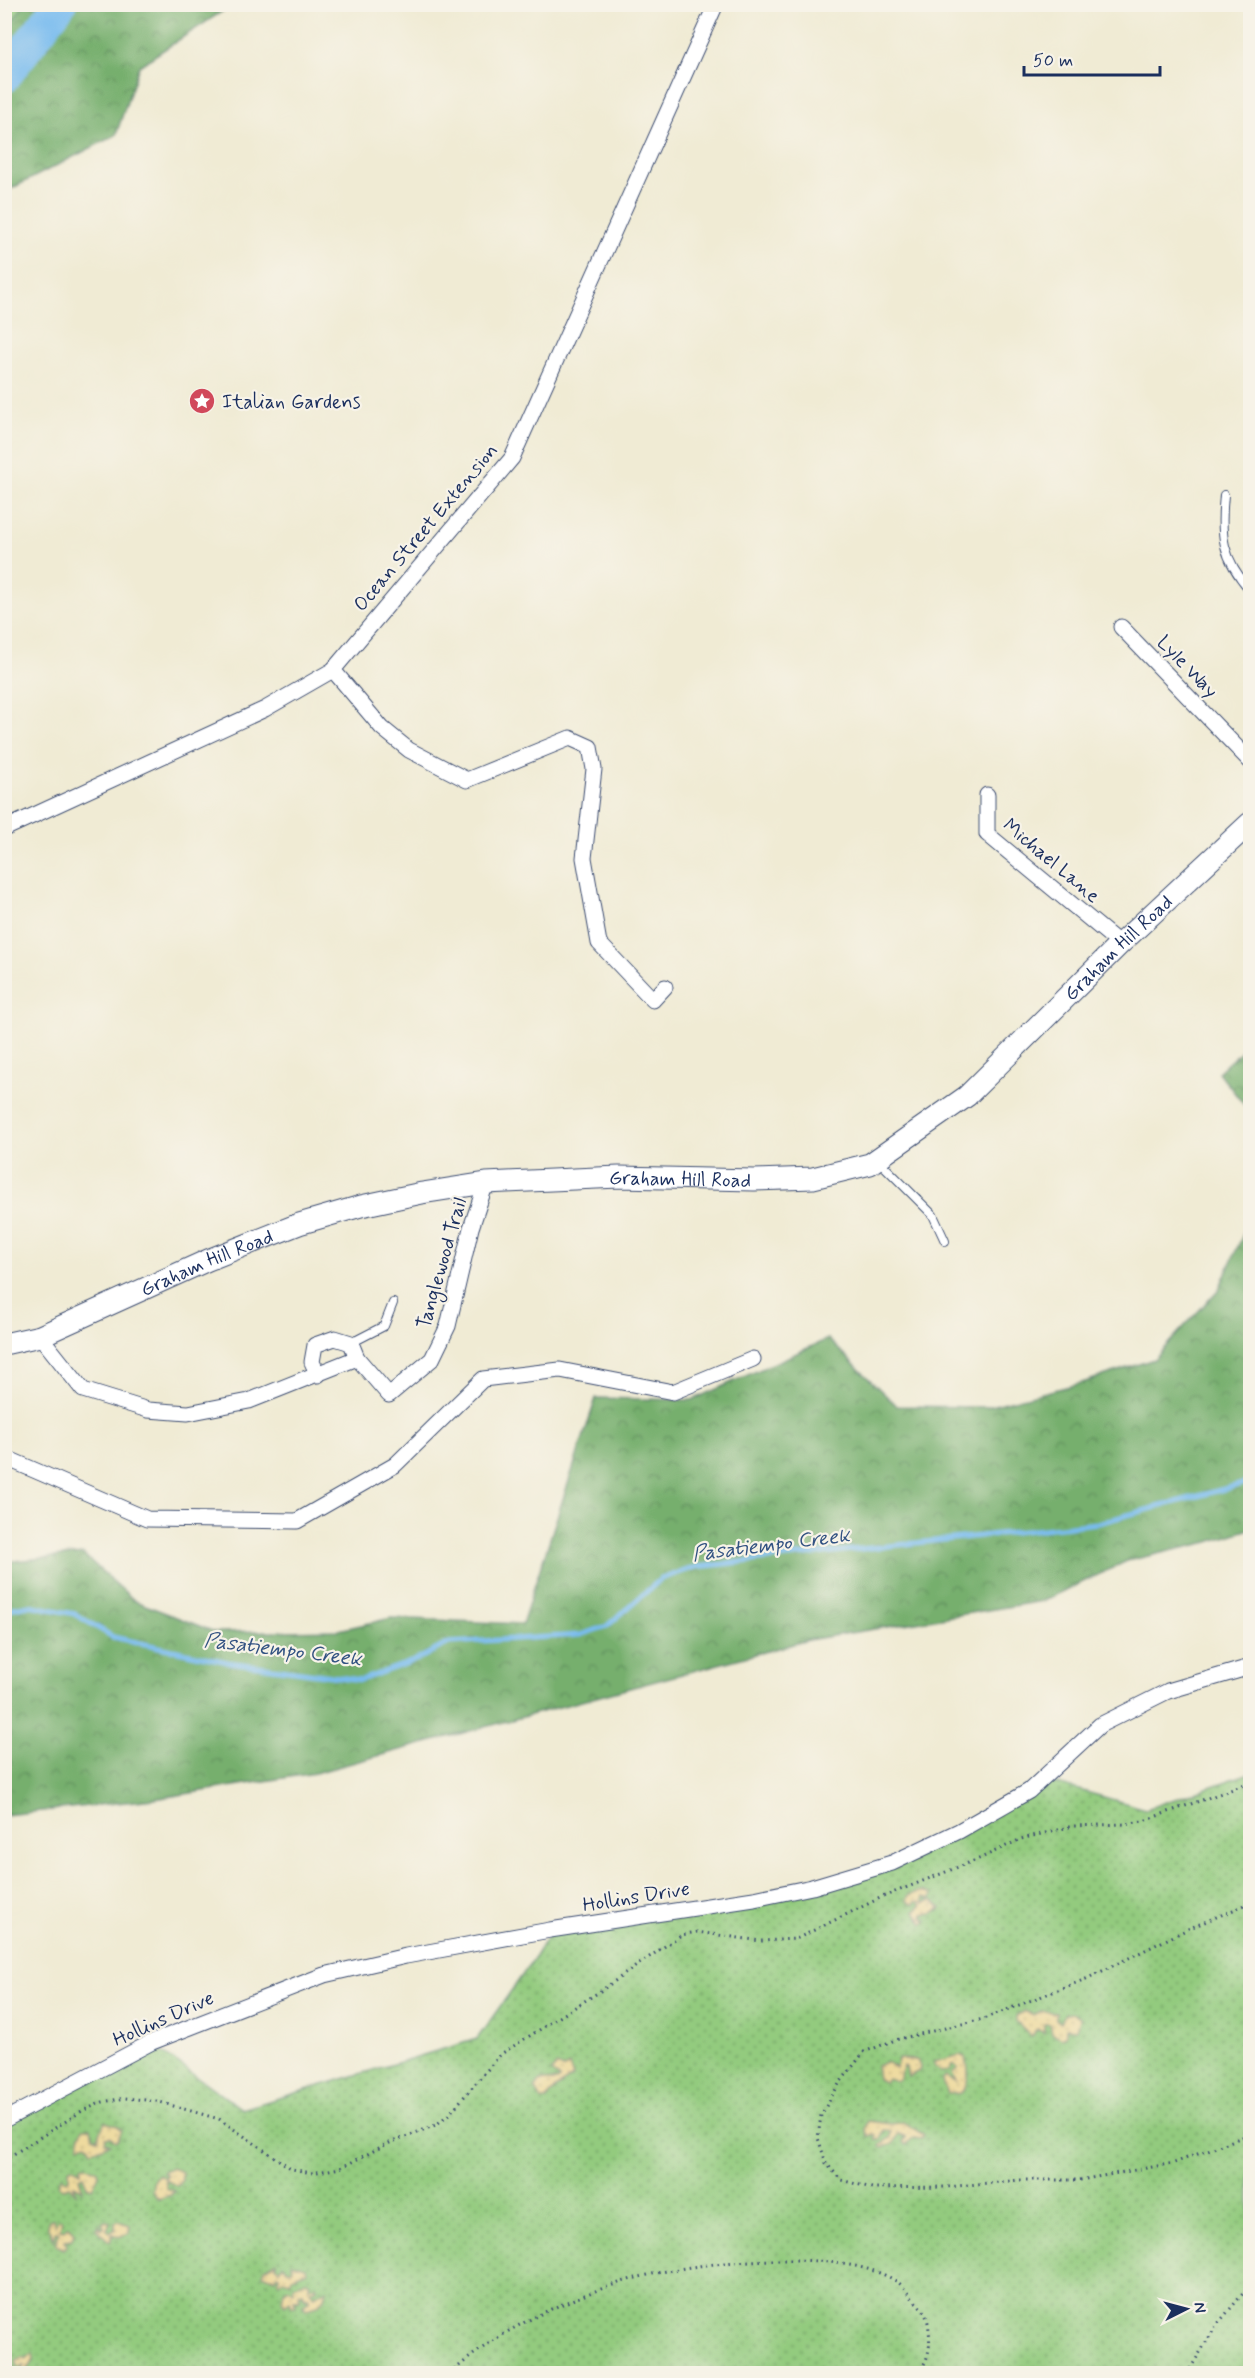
<svg xmlns="http://www.w3.org/2000/svg" width="1255" height="2378" font-family="Mynerve,sans-serif">
<style>
.grass{fill:url(#grass-dots);stroke:#577d6e;stroke-width:1.5}
.forest{fill:url(#forest-crowns);stroke:#486f66;stroke-width:1.5}
.sand{fill:url(#sand-dots);stroke:#84847e;stroke-width:1.5}
.park{fill:url(#park-crowns);stroke:#577d6e;stroke-width:1.5}
.lines{fill:none;stroke-linecap:round;stroke-linejoin:round}
.stream{stroke:#79bcef;stroke-width:5}
.river{stroke:#79bcef;stroke-width:33}
.service-casing{stroke:#3b4b70;stroke-width:10}
.minor-casing{stroke:#3b4b70;stroke-width:17}
.secondary-casing{stroke:#3b4b70;stroke-width:23}
.path{stroke:#3b4b70;stroke-width:3;stroke-dasharray:1.5 4.5;stroke-linecap:butt}
.service{stroke:#fff;stroke-width:8}
.minor{stroke:#fff;stroke-width:15}
.secondary{stroke:#fff;stroke-width:21}
.labels{text-anchor:middle;stroke-width:4.5;stroke-linejoin:round;paint-order:stroke}
.poi-label{font-size:20px;fill:#1b2f5e;stroke:#f7f3e8;text-anchor:start}
.street-label{font-size:20px;fill:#1b2f5e;stroke:#f7f3e8}
.water-label{font-size:21px;font-style:italic;fill:#325282;stroke:#f7f3e8}
</style>
<defs>
<pattern id="grass-dots" width="8" height="8" patternUnits="userSpaceOnUse" patternTransform="scale(1.5)"><rect width="8" height="8" fill="#93cb7e"/><path d="M2 2h.1M6 6h.1" fill="none" stroke="#77a56a" stroke-width="1.8" stroke-linecap="round"/></pattern>
<pattern id="forest-crowns" width="20" height="18" patternUnits="userSpaceOnUse" patternTransform="scale(1.5)"><rect width="20" height="18" fill="#76af6d"/><path d="M2 6a3 3 0 1 1 6 0M12 15a3 3 0 1 1 6 0" fill="none" stroke="#608f5d"/></pattern>
<pattern id="sand-dots" width="8" height="8" patternUnits="userSpaceOnUse" patternTransform="scale(1.5)"><rect width="8" height="8" fill="#eeda9e"/><path d="M2 2h.1M6 6h.1" fill="none" stroke="#ccbb8a" stroke-width="1.8" stroke-linecap="round"/></pattern>
<pattern id="park-crowns" width="20" height="18" patternUnits="userSpaceOnUse" patternTransform="scale(1.5)"><rect width="20" height="18" fill="#93cb7e"/><path d="M2 6a3 3 0 1 1 6 0M12 15a3 3 0 1 1 6 0" fill="none" stroke="#77a56a"/></pattern>
</defs>
<rect width="100%" height="100%" fill="#f7f3e8"/>
<filter id="ink" filterUnits="userSpaceOnUse"><feTurbulence type="fractalNoise" baseFrequency=".0167" numOctaves="2"/><feDisplacementMap in="SourceGraphic" scale="12" xChannelSelector="R" yChannelSelector="G"/><feConvolveMatrix kernelMatrix="1 2 1 2 8 2 1 2 1" color-interpolation-filters="sRGB"/></filter>
<filter id="wash" filterUnits="userSpaceOnUse"><feTurbulence type="fractalNoise" baseFrequency=".008" numOctaves="4" result="noise"/><feDisplacementMap in="SourceGraphic" scale="24" xChannelSelector="R" yChannelSelector="G"/><feGaussianBlur stdDeviation="1.35" result="paint"/><feColorMatrix in="noise" values="0 0 0 0 0 0 0 0 0 0 0 0 0 0 0 0 0 1.4 0 .05"/><feComposite in="paint" operator="in"/></filter>
<g filter="url(#wash)">
<rect width="100%" height="100%" fill="#f0ebd4"/>
<!-- grass -->
<polygon class="grass" points="1250,1773 1250,2373 5,2374 5,2124 152,2045 242,2109 477,2039 533,1960 553,1927 708,1912 900,1861 1040,1779 1146,1809"/>
<!-- forest -->
<g class="forest">
<polygon points="4,5 232,5 139,66 116,135 5,192"/>
<polygon points="1250,1043 1250,1112 1218,1072"/>
<polygon points="1250,1219 1250,1529 1209,1542 1127,1561 1043,1601 808,1640 315,1773 154,1799 5,1815 5,1562 83,1554 135,1601 215,1632 339,1630 391,1618 522,1624 596,1398 692,1400 828,1339 897,1406 986,1407 1082,1383 1154,1359 1219,1289"/>
</g>
<!-- sand -->
<g class="sand">
<polygon points="921,1891 931,1893 932,1896 930,1899 923,1897 923,1903 933,1900 941,1908 933,1913 923,1914 923,1918 927,1920 923,1924 915,1911 921,1906 920,1902 915,1902 914,1905 907,1901 908,1896"/>
<polygon points="1024,2011 1034,2015 1041,2011 1056,2012 1056,2019 1061,2023 1065,2014 1074,2013 1081,2018 1076,2029 1066,2028 1066,2036 1062,2038 1052,2033 1050,2024 1044,2024 1044,2033 1037,2029 1032,2037 1016,2021 1016,2016"/>
<path d="M960,2055L966,2058C969,2072 970,2081 961,2093L947,2094L942,2080L946,2076L956,2081L952,2073L958,2068L952,2064L949,2070L941,2072L934,2067V2062Z"/>
<polygon points="898,2059 917,2060 920,2067 919,2071 908,2077 906,2067 903,2066 901,2077 897,2081 888,2078 884,2082 878,2079 876,2066 886,2062 896,2068"/>
<polygon points="557,2065 563,2069 569,2065 573,2077 555,2088 547,2100 541,2100 534,2088 541,2081 557,2081 560,2079 551,2072"/>
<polygon points="868,2121 892,2124 903,2122 924,2135 921,2139 913,2138 906,2145 903,2142 906,2137 898,2134 893,2144 882,2148 880,2146 890,2137 891,2131 884,2130 880,2139 875,2139 876,2134 868,2136 865,2128"/>
<polygon points="105,2122 118,2126 122,2130 118,2140 115,2141 110,2136 106,2137 105,2142 110,2144 92,2151 87,2143 79,2145 79,2138 83,2128 91,2128 93,2136 98,2138"/>
<polygon points="86,2165 98,2171 99,2175 92,2188 87,2186 83,2176 79,2178 83,2190 74,2185 76,2193 69,2186 62,2189 58,2185 61,2177 66,2180 69,2178 69,2169 72,2167 81,2172 81,2166"/>
<polygon points="172,2167 182,2172 182,2180 177,2186 166,2180 166,2188 174,2191 171,2195 158,2199 152,2190 154,2179 159,2174 165,2178 167,2175 163,2172"/>
<polygon points="53,2219 55,2225 58,2219 62,2220 60,2229 64,2230 68,2226 74,2233 72,2239 65,2240 67,2246 64,2249 56,2245 59,2232 55,2231 54,2240 47,2225 49,2220"/>
<polygon points="106,2221 110,2222 107,2230 109,2232 115,2230 115,2223 118,2221 130,2225 129,2233 119,2237 113,2234 110,2242 96,2229 99,2225 100,2229 104,2227 102,2223"/>
<polygon points="276,2262 276,2266 280,2270 283,2264 288,2269 293,2269 292,2263 306,2267 307,2271 292,2277 290,2282 283,2280 280,2283 278,2281 280,2276 277,2275 275,2279 263,2274 265,2268"/>
<path d="M305,2280L310,2282L309,2287L316,2285L317,2288L310,2291L314,2296L327,2289C325,2302 318,2307 306,2309L303,2306L309,2300L308,2297L305,2299L303,2293L299,2294L300,2300H294L296,2306H292L290,2301L285,2305L282,2301L284,2291L289,2289L293,2292V2286Z"/>
<polygon points="33,2353 34,2359 25,2373 5,2373 10,2365 21,2372 24,2366 19,2367 16,2362 22,2357 26,2359"/>
</g>
<!-- park -->
<polygon class="park" points="5,4 24,5 5,32 4,5"/>
<g class="lines">
<!-- stream -->
<polyline class="stream" points="4,1610 29,1605 75,1614 113,1637 228,1662 361,1680 416,1660 449,1643 580,1635 607,1626 661,1579 696,1567 1098,1523 1250,1482"/>
<!-- river -->
<polyline class="river" points="4,77 60,4"/>
</g>
</g>
<g filter="url(#ink)">
<g class="lines">
<!-- service casing -->
<g class="service-casing">
<g id="service">
<path d="M1224,495C1220,536 1222,558 1250,590"/>
<polyline points="878,1160 933,1215 945,1241"/>
<polyline points="351,1343 384,1326 393,1303"/>
</g>
</g>
<!-- minor casing -->
<g class="minor-casing">
<g id="minor">
<polyline points="1121,627 1250,761"/>
<polyline points="333,670 382,728 409,750 467,780 570,738 590,747 594,769 584,858 599,943 653,1000 665,987"/>
<polyline points="987,795 987,834 1120,944"/>
<polyline points="4,829 265,709 333,670 512,458 716,4"/>
<polyline points="40,1336 83,1390 148,1410 188,1413 249,1401 357,1358 389,1395 432,1359 448,1326 471,1228 486,1183"/>
<polyline points="318,1375 312,1362 315,1345 335,1338 351,1343 357,1358"/>
<polyline points="4,1457 147,1519 297,1521 395,1465 483,1379 560,1370 673,1392 753,1359"/>
<polyline points="4,2120 152,2042 324,1975 406,1956 550,1930 754,1899 812,1887 892,1863 959,1831 1029,1791 1100,1725 1168,1691 1250,1667"/>
</g>
</g>
<!-- secondary casing -->
<g class="secondary-casing">
<g id="secondary">
<path id="s1" d="M4,1344L40,1336L208,1260L299,1224L361,1206L422,1193L486,1183L619,1177L754,1180L813,1178L870,1164L967,1096L1120,944L1250,823"/>
</g>
</g>
<!-- path -->
<g class="path">
<polyline points="1250,1903 1190,1928 1086,1979 983,2019 895,2040 864,2052 839,2084 821,2115 818,2138 826,2163 841,2180 872,2188 947,2187 1020,2180 1080,2180 1174,2163 1250,2134"/>
<polyline points="4,2160 82,2111 103,2102 125,2098 156,2101 219,2119 292,2169 311,2173 340,2168 387,2144 436,2125 450,2113 501,2054 599,1992 681,1935 697,1932 761,1941 796,1939 880,1898 981,1858 1021,1839 1073,1826 1126,1824 1143,1821 1250,1783"/>
<path d="M450,2374C497,2331 561,2301 622,2282C683,2262 844,2244 899,2283C904,2287 909,2295 914,2300C921,2308 926,2312 928,2323C931,2340 931,2361 916,2374"/>
<polyline points="1187,2374 1216,2326 1250,2285"/>
</g>
<!-- service -->
<use href="#service" class="service"/>
<!-- minor -->
<use href="#minor" class="minor"/>
<!-- secondary -->
<use href="#secondary" class="secondary"/>
</g>
</g>
<!-- icons -->
<defs>
<g id="sight-disc" transform="scale(1.35)"><circle r="9.5" fill="#d1495b" stroke="#f7f3e8"/><path d="M0-6L1.8-2.2L6-1.7L2.9 1.2L3.7 5.4L0 3.3L-3.7 5.4L-2.9 1.2L-6-1.7L-1.8-2.2Z" fill="#fff"/></g>
</defs>
<g fill-rule="evenodd">
<use href="#sight-disc" x="202" y="401"/>
</g>
<g class="labels">
<!-- poi labels -->
<g class="poi-label">
<text x="222" y="408">Italian Gardens</text>
</g>
<!-- street labels -->
<g class="street-label">
<text transform="translate(425 527) rotate(-50)" y="7">Ocean Street Extension</text>
<text transform="translate(1188 666) rotate(46)" y="7">Lyle Way</text>
<text transform="translate(1052 860) rotate(40)" y="7">Michael Lane</text>
<text dy="7" stroke="none"><textPath href="#s1" startOffset="1227">Graham Hill Road</textPath></text>
<text dy="7" stroke="none"><textPath href="#s1" startOffset="705">Graham Hill Road</textPath></text>
<text dy="7" stroke="none"><textPath href="#s1" startOffset="219">Graham Hill Road</textPath></text>
<text transform="translate(441 1263) rotate(-74)" y="7">Tanglewood Trail</text>
<text transform="translate(636 1896) rotate(-9)" y="7">Hollins Drive</text>
<text transform="translate(163 2018) rotate(-24)" y="7">Hollins Drive</text>
</g>
<!-- water labels -->
<g class="water-label">
<text transform="translate(771 1544) rotate(-7)" y="7">Pasatiempo Creek</text>
<text transform="translate(283 1649) rotate(7)" y="7">Pasatiempo Creek</text>
</g>
</g>
<!-- margin -->
<rect width="1255" height="2378" fill="none" stroke="#f7f3e8" stroke-width="24"/>
<!-- north arrow -->
<g transform="translate(1186 2309) rotate(84)" stroke="#f7f3e8" stroke-width="4.5" paint-order="stroke">
<path d="M0-4.5L10 22L0 15L-10 22Z" fill="#1b2f5e"/>
<text y="-9" font-size="16" font-weight="bold" text-anchor="middle" fill="#1b2f5e">N</text>
</g>
<!-- scale -->
<path d="M1024 66v9h136v-9" fill="none" stroke="#1b2f5e" stroke-width="3"/>
<text x="1033" y="66" font-size="18" fill="#1b2f5e" stroke="#f7f3e8" stroke-width="4.5" paint-order="stroke">50 m</text>
</svg>
